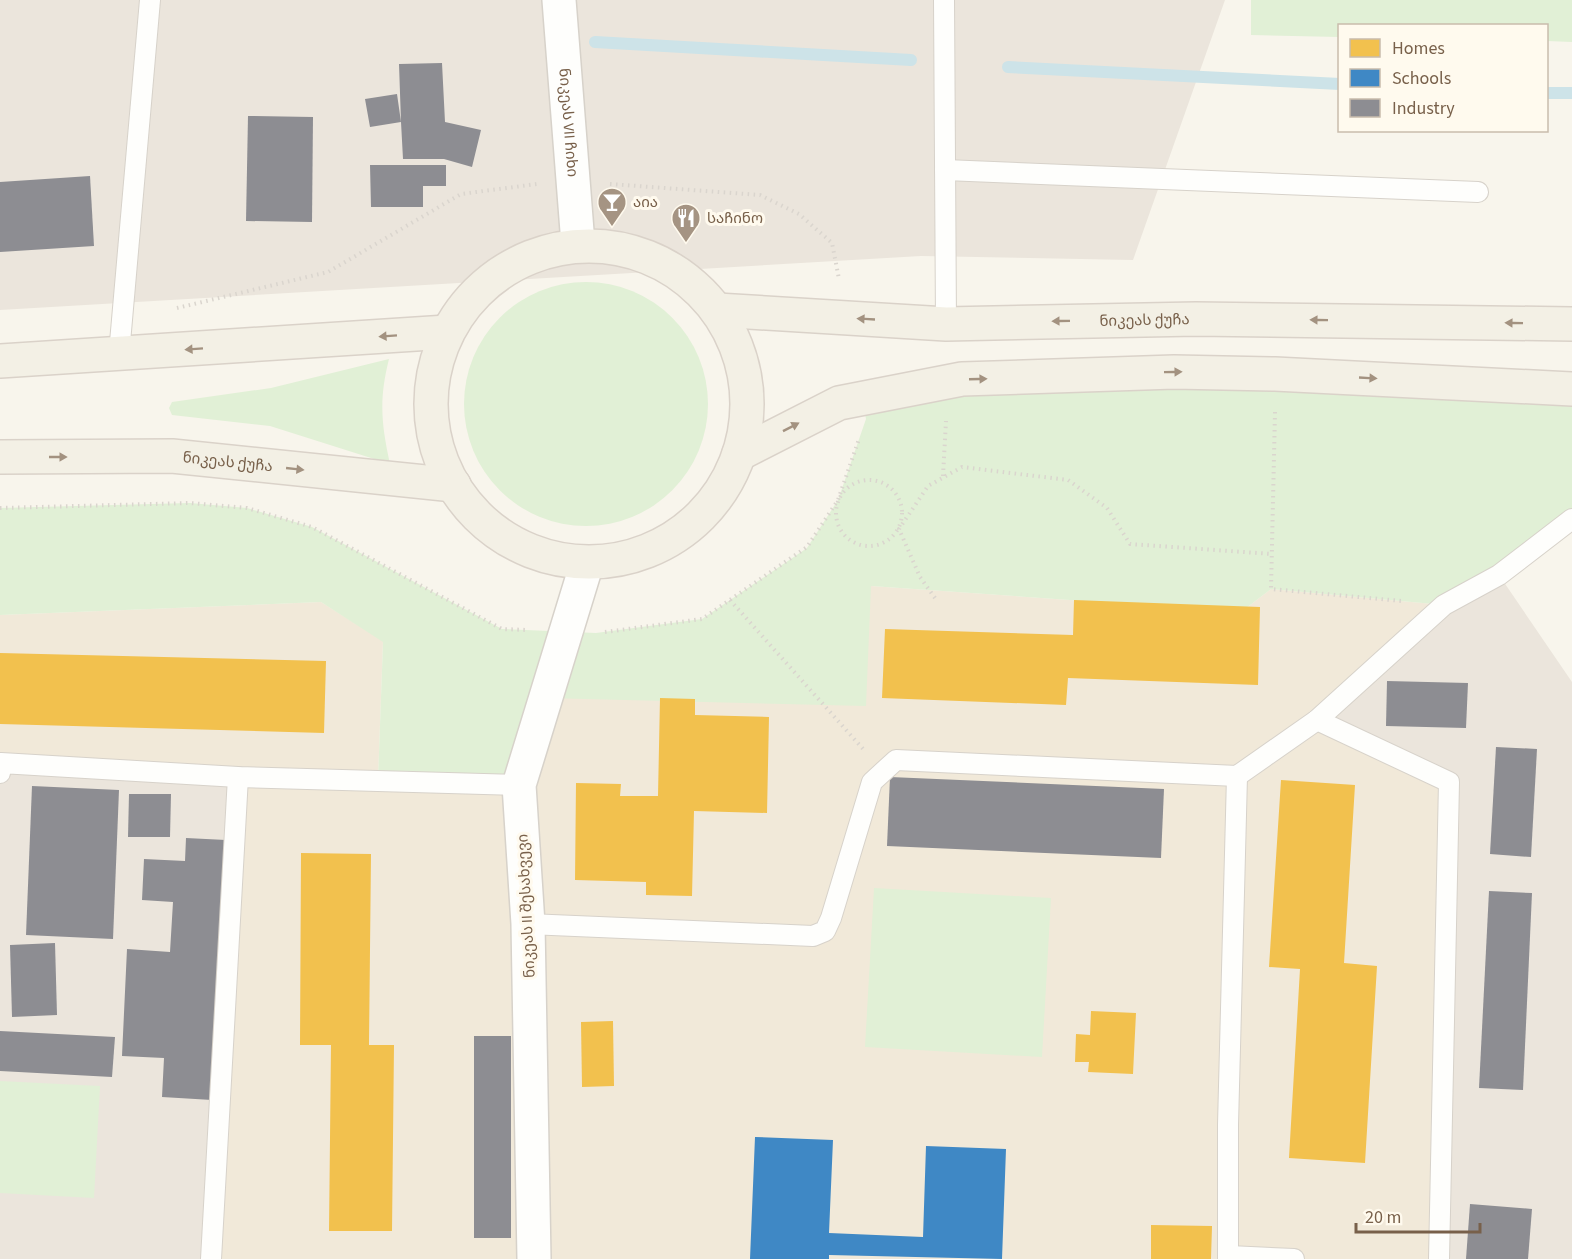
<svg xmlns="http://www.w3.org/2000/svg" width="1572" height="1259" font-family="'Source Sans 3','Noto Sans Georgian',sans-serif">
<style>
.residential{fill:#f1e9d9}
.industrial{fill:#ebe5dc}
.green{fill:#e1f0d6}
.homes{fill:#f2c14e}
.schools{fill:#3f88c5}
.industry{fill:#8d8d92}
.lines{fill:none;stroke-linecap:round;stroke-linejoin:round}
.stream{stroke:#cde3e8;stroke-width:12}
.service-casing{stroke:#d7d2ca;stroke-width:22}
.minor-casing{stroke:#d7d2ca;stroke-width:36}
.primary-casing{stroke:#dad2c9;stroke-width:36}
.path{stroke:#dad5ce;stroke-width:4;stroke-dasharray:1.5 4.5;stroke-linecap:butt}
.service{stroke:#fefefc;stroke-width:20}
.minor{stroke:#fefefc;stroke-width:33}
.primary{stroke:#f3f0e5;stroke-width:33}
.oneway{fill:#a39280}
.labels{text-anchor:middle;stroke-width:6;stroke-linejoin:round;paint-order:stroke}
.street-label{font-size:15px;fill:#78604a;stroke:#fffaee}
.poi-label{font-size:15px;fill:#78604a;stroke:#fffaee;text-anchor:start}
</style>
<rect width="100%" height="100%" fill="#f8f5ec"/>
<!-- residential -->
<polygon class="residential" points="871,586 1241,612 1271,589 1444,605 1449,782 1439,1259 211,1259 0,773 0,615 321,602 383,641 378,780 545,698"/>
<!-- industrial -->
<g class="industrial">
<polygon points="0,0 1225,0 1133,260 921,256 0,310"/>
<polygon points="1499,575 1572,682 1572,1259 1439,1259 1449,782 1317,720 1444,605"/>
<polygon points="0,773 238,777 211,1259 0,1259"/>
</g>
<!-- green -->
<g class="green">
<polygon points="1251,0 1572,0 1572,42 1547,41 1546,26 1340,26 1339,37 1251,35"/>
<circle cx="586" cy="404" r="122"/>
<path d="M389,359C379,399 381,423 390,464L270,426L172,415L169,408L172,402L271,388Z"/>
<polygon points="948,382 1572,389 1572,519 1444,605 1271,589 1241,612 871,586 866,706 545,698 519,785 378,780 383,642 321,602 0,615 0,508 190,503 247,508 312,527 502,629 596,633 702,619 807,548 838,500 866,419 862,398"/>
<polygon points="874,888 1051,898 1042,1057 865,1047"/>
<polygon points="0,1081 100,1086 94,1198 0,1193"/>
</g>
<!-- homes -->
<g class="homes">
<polygon points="1074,600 1260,607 1258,685 1068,678 1066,705 882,698 885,629 1073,635"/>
<polygon points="0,653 326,661 324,733 0,724"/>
<polygon points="660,698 695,699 695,715 769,717 767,813 694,811 692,896 646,895 646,882 575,880 576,783 621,784 620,796 658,796"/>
<polygon points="1281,780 1355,785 1344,963 1377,966 1365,1163 1289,1158 1300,969 1269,967"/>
<polygon points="301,853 371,854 369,1045 394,1045 392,1231 329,1231 331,1045 300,1045"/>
<polygon points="1091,1011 1136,1013 1133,1074 1088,1072 1089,1062 1075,1062 1076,1034 1090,1035"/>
<polygon points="613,1021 614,1086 582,1087 581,1022"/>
<polygon points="1151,1225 1212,1226 1211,1259 1151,1259"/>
</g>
<!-- schools -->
<polygon class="schools" points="755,1137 833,1140 829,1233 923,1237 926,1146 1006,1149 1002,1259 829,1255 829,1259 750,1259"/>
<!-- industry -->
<g class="industry">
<polygon points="442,63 445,122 481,130 472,167 444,159 403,159 401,122 370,127 365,99 397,94 401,122 399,64"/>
<polygon points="248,116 313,117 312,222 246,221"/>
<polygon points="370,165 446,165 446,186 423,186 423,207 371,207"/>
<polygon points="90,176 94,246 0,252 0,182"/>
<polygon points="1387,681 1468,683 1466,728 1386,726"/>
<polygon points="1496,747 1537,749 1531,857 1490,854"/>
<polygon points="890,777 1164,789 1161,858 887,846"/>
<polygon points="32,786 119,790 113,939 26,935"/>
<polygon points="129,794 171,794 170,837 128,837"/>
<polygon points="186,838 226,840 212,1100 162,1097 164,1058 122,1056 127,949 170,952 173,902 142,900 144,859 185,861"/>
<polygon points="1489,891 1532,893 1523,1090 1479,1088"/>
<polygon points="55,943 57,1015 12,1017 10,945"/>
<polygon points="0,1031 115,1037 112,1077 0,1071"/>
<rect x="474" y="1036" width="37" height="202"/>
<polygon points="1470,1204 1532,1209 1528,1259 1466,1259"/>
</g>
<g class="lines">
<!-- stream -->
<g class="stream">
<polyline points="595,42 911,60"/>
<polyline points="1008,67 1340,84"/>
<polyline points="1546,93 1572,93"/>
</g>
<!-- service casing -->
<g class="service-casing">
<g id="service">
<polyline points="944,0 946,324"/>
<polyline points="945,170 1478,192"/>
<polyline points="119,354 150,0"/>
<polyline points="1317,720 1449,782 1439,1259"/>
<polyline points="0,773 1,763 238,777 519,785"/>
<polyline points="528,924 813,936 825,931 831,918 872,782 896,760 1237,776 1317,720 1444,605 1499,575 1572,519"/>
<polyline points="1229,1256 1294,1259"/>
<polyline points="211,1259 238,777"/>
<polyline points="1228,1259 1228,1125 1237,776"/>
</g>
</g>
<!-- minor casing -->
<g class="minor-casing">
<g id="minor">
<path id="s1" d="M559,0L578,244"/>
<polyline points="534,1259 528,924 519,785 587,563"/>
</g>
</g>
<!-- primary casing -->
<g class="primary-casing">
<g id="primary">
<circle cx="589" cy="404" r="158"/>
<path id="s2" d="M717,310L946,324L1196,319L1572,324"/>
<polyline points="0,361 447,332"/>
<polyline points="739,454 839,403 962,379 1174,372 1275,374 1572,389"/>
<path id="s3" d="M0,457L172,456L454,485"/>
</g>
</g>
<!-- path -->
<g class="path">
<polyline points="610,184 760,195 799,214 832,243 839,279"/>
<polyline points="177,308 328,272 461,194 537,184"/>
<polyline points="1275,412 1271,589 1402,601"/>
<polyline points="943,476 946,421"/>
<circle cx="869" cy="513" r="33"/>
<polyline points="0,508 190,503 247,508 312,527 502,629 528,630"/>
<polyline points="935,598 920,577 899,529 928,486 962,467 1068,480 1107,508 1130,544 1272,554"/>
<polyline points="730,600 864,750"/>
<polyline points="605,632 702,619 807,547 838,500 859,439"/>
</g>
<!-- service -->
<use href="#service" class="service"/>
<!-- minor -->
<use href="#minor" class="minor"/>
<!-- primary -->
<use href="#primary" class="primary"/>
</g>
<!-- one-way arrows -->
<defs><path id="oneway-solid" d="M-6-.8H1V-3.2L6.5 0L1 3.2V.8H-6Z" transform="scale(1.5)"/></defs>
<g class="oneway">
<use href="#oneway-solid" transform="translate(866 319) rotate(-177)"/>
<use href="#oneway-solid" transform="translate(1319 320) rotate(-179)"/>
<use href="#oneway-solid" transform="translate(1061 321) rotate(179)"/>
<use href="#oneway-solid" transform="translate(1514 323) rotate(-179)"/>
<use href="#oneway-solid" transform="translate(388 336) rotate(176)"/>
<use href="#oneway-solid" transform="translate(194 349) rotate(176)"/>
<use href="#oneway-solid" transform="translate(1173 372) rotate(-1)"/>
<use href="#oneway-solid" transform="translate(1368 378) rotate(3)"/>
<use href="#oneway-solid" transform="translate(978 379) rotate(-2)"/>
<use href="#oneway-solid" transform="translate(791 427) rotate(-27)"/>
<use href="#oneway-solid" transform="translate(58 457)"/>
<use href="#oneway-solid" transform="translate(295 469) rotate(6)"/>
</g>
<!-- icons -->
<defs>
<g id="bar-pin" transform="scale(1.5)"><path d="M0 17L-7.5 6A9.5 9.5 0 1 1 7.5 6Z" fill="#a59483" stroke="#fffaee"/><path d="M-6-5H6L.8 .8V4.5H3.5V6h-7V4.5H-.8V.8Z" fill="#fff"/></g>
<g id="restaurant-pin" transform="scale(1.5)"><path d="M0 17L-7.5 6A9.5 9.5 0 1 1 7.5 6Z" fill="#a59483" stroke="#fffaee"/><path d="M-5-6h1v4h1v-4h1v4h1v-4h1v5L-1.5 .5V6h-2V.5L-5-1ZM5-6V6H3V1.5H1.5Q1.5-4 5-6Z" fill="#fff"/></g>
</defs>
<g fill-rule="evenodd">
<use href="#bar-pin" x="612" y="202"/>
<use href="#restaurant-pin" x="686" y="218"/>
</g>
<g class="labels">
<!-- street labels -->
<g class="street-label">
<text dy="5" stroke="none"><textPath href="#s1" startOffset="123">ნიკეას VII ჩიხი</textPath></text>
<text dy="5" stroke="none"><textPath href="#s2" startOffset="428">ნიკეას ქუჩა</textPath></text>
<text dy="5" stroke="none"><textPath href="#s3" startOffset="228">ნიკეას ქუჩა</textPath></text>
<text transform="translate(526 906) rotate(-93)" y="5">ნიკეას II შესახვევი</text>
</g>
<!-- poi labels -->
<g class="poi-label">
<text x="633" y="207">აია</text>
<text x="707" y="223">საჩინო</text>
</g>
</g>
<!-- legend -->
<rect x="1338" y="24" width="210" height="108" fill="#fffaee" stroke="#c9bcac" stroke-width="1.5"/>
<rect x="1350" y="39" width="30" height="18" fill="#f2c14e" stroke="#c9bcac" stroke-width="1.5"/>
<text x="1392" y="54" font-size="18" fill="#78604a">Homes</text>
<rect x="1350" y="69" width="30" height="18" fill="#3f88c5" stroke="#c9bcac" stroke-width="1.5"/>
<text x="1392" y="84" font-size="18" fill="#78604a">Schools</text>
<rect x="1350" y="99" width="30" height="18" fill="#8d8d92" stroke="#c9bcac" stroke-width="1.5"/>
<text x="1392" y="114" font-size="18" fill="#78604a">Industry</text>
<!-- scale -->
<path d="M1356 1223v9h124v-9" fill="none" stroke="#78604a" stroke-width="3"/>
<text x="1365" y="1223" font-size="18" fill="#78604a" stroke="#fffaee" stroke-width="4.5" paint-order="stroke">20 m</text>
</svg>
